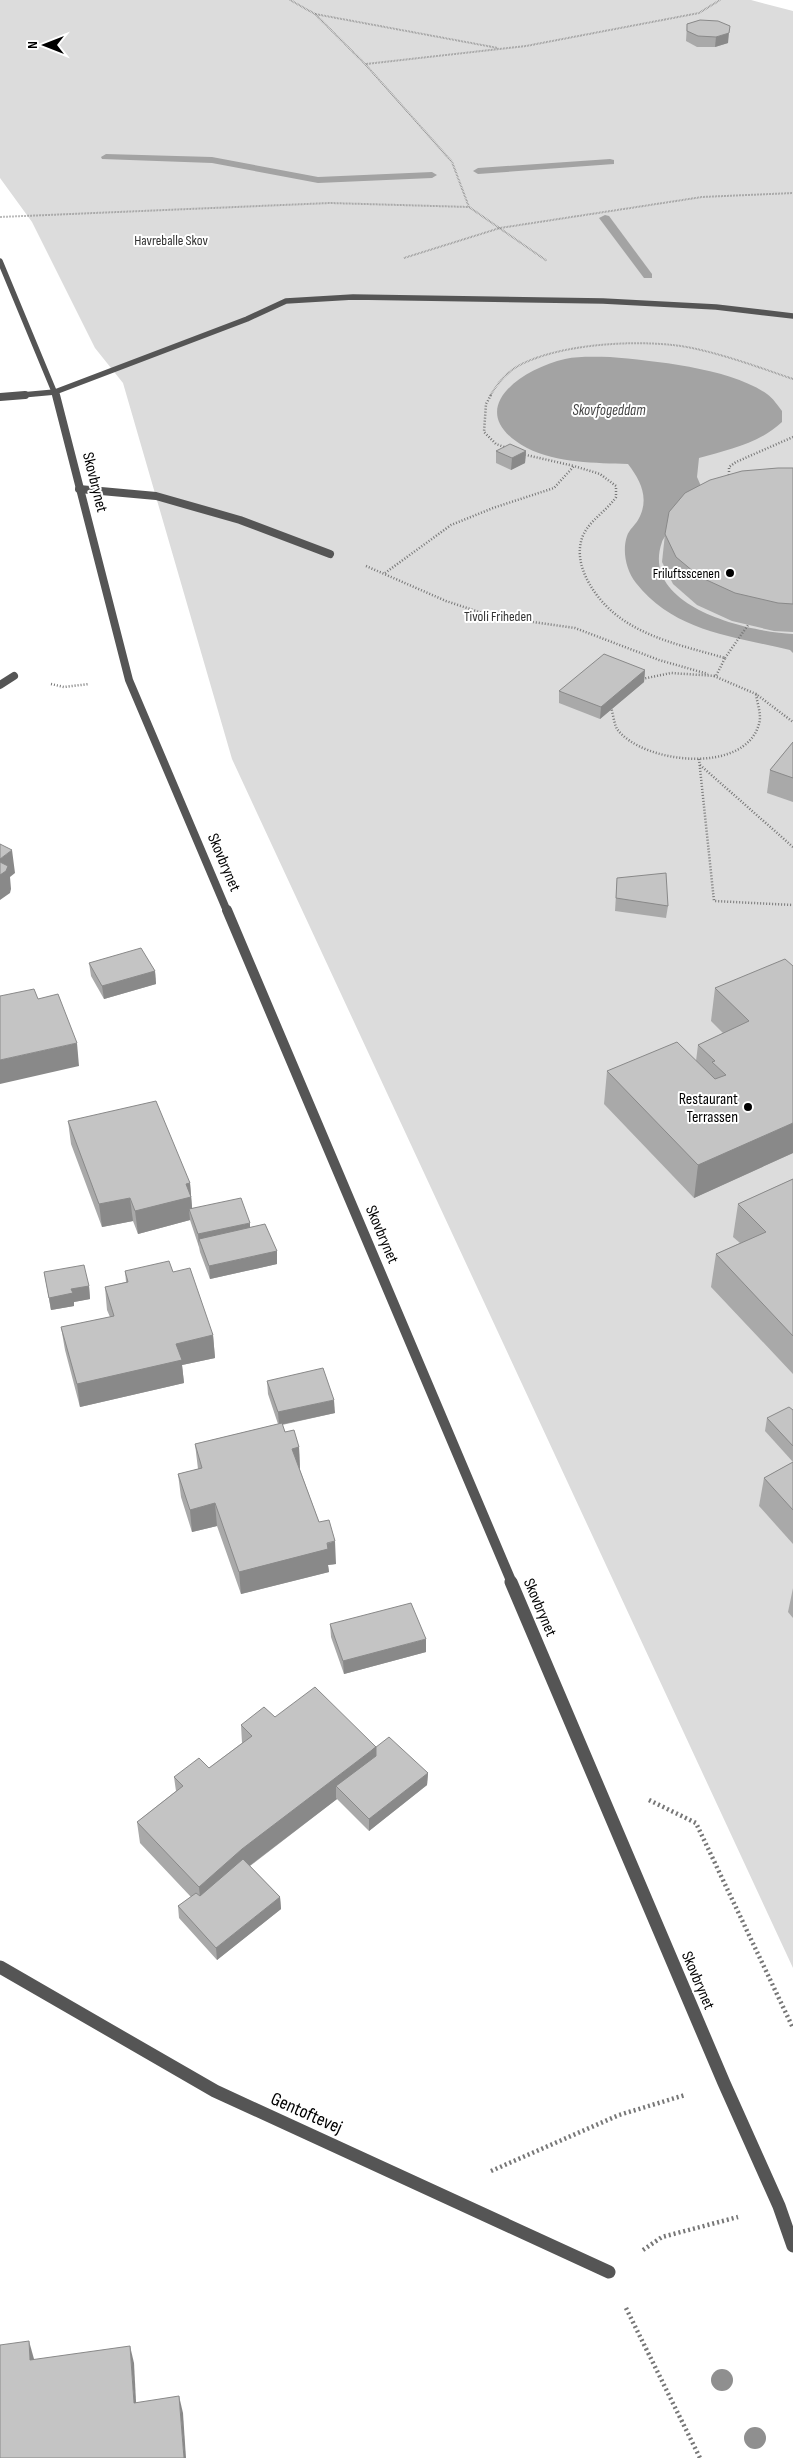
<svg xmlns="http://www.w3.org/2000/svg" width="793" height="2458" font-family="'Sofia Sans Condensed',sans-serif">
<style>
.green{fill:#dcdcdc}
.water{fill:#a3a3a3}
.lines{fill:none;stroke-linecap:round;stroke-linejoin:round}
.stream{fill:#a3a3a3;fill-rule:evenodd}
.path-far2{stroke:#777;stroke-width:2;stroke-dasharray:0.5 1;stroke-linecap:butt}
.path-far1{stroke:#777;stroke-width:2.5;stroke-dasharray:1 2;stroke-linecap:butt}
.path{stroke:#777;stroke-width:4.5;stroke-dasharray:2 3;stroke-linecap:butt}
.lane-far1{stroke:#555;stroke-width:5.5}
.lane{stroke:#555;stroke-width:8}
.street-far3{stroke:#555;stroke-width:5.5}
.street-far2{stroke:#555;stroke-width:8}
.street-far1{stroke:#555;stroke-width:10}
.street{stroke:#555;stroke-width:13}
.tree{fill:#8f8f8f}
.wall{fill:#a9a9a9}
.shaded-wall{fill:#898989}
.building{fill:#c4c4c4;stroke:#898989}
.poi-dot{fill:#000;stroke:#fff;stroke-width:2}
.labels{text-anchor:middle;stroke-width:4;stroke-linejoin:round;paint-order:stroke}
.far-park-label{font-size:14px;fill:#333;stroke:#fff}
.far-poi-label{font-size:14px;fill:#000;stroke:#fff;text-anchor:end}
.far-water-label{font-size:15px;font-style:italic;fill:#444;stroke:#fff}
.street-label{font-size:16px;fill:#000;stroke:#fff}
.poi-label{font-size:16px;fill:#000;stroke:#fff;text-anchor:end}
.near-street-label{font-size:19px;fill:#000;stroke:#fff}
</style>
<rect width="100%" height="100%" fill="#fff"/>
<!-- green -->
<polygon class="green" points="0,0 751,0 793,11 793,1968 232,759 123,383 95,348 32,222 0,178"/>
<!-- water -->
<path class="water" d="M610,357C655,361 730,368 767,394C773,398 778,406 782,411V422C760,443 728,450 699,458L697,477L704,493C695,504 666,531 662,542C639,607 749,632 793,634V653L790,650C732,636 675,632 636,583C626,570 622,551 627,536C629,530 635,525 638,520C650,499 641,481 628,464C596,463 557,463 527,448C461,412 518,370 565,359C579,356 596,357 610,357Z"/>
<g class="lines">
<!-- stream -->
<g class="stream">
<polygon points="106,154 212,157 318,177 432,172 437,175 432,178 318,183 212,163 102,159 101,157"/>
<polygon points="610,159 614,160 614,164 478,174 473,171 478,168"/>
<polygon points="605,215 609,216 652,274 652,278 644,278 599,218"/>
</g>
<!-- path-far2 -->
<g class="path-far2">
<polyline points="290,0 315,14 365,64 452,162 469,207 547,261"/>
<polyline points="315,14 498,48"/>
<polyline points="366,64 526,46 699,13 720,0"/>
<polyline points="0,217 330,203 469,207"/>
<polyline points="404,258 500,228 702,197 793,193"/>
<path d="M490,396C497,384 506,373 518,366C560,343 641,339 687,347C723,354 758,367 793,379"/>
</g>
<!-- path-far1 -->
<g class="path-far1">
<polyline points="491,395 486,404 484,432 496,444 507,448"/>
<polyline points="522,454 574,466"/>
<polyline points="729,478 729,467 736,462 793,437"/>
<polyline points="366,566 446,601 491,616 575,628 659,660 708,674"/>
<path d="M385,573L451,525L493,508L554,488L574,466L600,474L616,486V497C606,512 588,521 582,538C577,553 581,569 589,583C617,633 673,643 725,658L716,676L671,673L642,679"/>
<polyline points="725,658 748,625"/>
<polyline points="714,676 756,694 793,722"/>
<polyline points="51,684 64,687 89,684"/>
<path d="M611,707C613,714 614,723 617,729C643,764 745,775 759,724C762,715 757,703 756,694"/>
<polyline points="699,759 714,901 793,905"/>
<polyline points="700,765 793,847"/>
</g>
<!-- path -->
<g class="path">
<polyline points="649,1800 696,1823 793,2028"/>
<polyline points="491,2171 619,2115 685,2095"/>
<polyline points="643,2250 662,2237 738,2217"/>
<polyline points="626,2308 700,2458"/>
</g>
<!-- lane-far1 -->
<polyline class="lane-far1" points="55,392 247,319 286,301 353,297 603,301 716,307 793,316"/>
<!-- lane -->
<polyline class="lane" points="79,489 156,496 240,520 330,554"/>
<!-- street-far3 -->
<g class="street-far3">
<polyline points="0,261 56,396"/>
<polyline points="11,396 55,392"/>
</g>
<!-- street-far2 -->
<g class="street-far2">
<polyline points="56,395 129,680 227,911"/>
<polyline points="0,397 25,395"/>
<polyline points="0,685 14,676"/>
</g>
<!-- street-far1 -->
<polyline class="street-far1" points="227,910 512,1583"/>
<!-- street -->
<g class="street">
<polyline points="511,1582 724,2083 779,2206 793,2246"/>
<polyline points="0,1967 215,2091 609,2272"/>
</g>
</g>
<!-- trees -->
<g class="tree">
<circle cx="722" cy="2380" r="11"/>
<circle cx="755" cy="2438" r="11"/>
</g>
<!-- wall -->
<g class="wall">
<polygon points="700,20 728,43 715,47 697,47 686,41 687,24"/>
<polygon points="496,451 526,451 525,463 511,470 496,463"/>
<polygon points="793,468 793,632 774,631 732,621 697,605 673,584 662,562 665,534"/>
<polygon points="645,670 644,682 600,719 559,703 559,691"/>
<polygon points="793,742 793,802 767,793 770,770"/>
<polygon points="617,878 668,906 666,918 615,911"/>
<polygon points="89,963 155,971 156,984 104,999 91,976"/>
<polygon points="793,966 793,1153 694,1198 604,1104 607,1071 696,1061 698,1045 723,1033 711,1021 715,988"/>
<polygon points="68,1121 190,1183 192,1208 250,1227 277,1251 277,1264 210,1279 200,1252 199,1247 190,1220 138,1234 133,1221 102,1227 71,1144"/>
<polygon points="793,1179 793,1374 711,1287 716,1254 740,1243 733,1237 738,1204"/>
<polygon points="125,1271 173,1272 213,1335 215,1358 182,1365 184,1383 80,1407 65,1350 61,1327 110,1317 107,1310 105,1287 126,1282"/>
<polygon points="44,1272 89,1286 90,1299 74,1302 74,1306 51,1310"/>
<polygon points="267,1381 335,1413 282,1425 285,1432 299,1447 300,1470 319,1522 336,1564 328,1565 329,1572 241,1594 217,1526 192,1532 181,1497 178,1474 198,1469 195,1444 278,1424 268,1394"/>
<polygon points="793,1410 793,1462 765,1431 767,1418"/>
<polygon points="793,1462 793,1544 759,1506 764,1478"/>
<polygon points="793,1588 793,1618 788,1612"/>
<polygon points="330,1624 426,1652 344,1674 331,1637"/>
<polygon points="241,1725 376,1747 428,1773 427,1785 369,1831 337,1799 250,1866 280,1897 281,1909 217,1960 179,1918 178,1906 191,1897 140,1843 137,1822 176,1791 174,1777 209,1768 242,1743"/>
</g>
<!-- shaded-wall -->
<g class="shaded-wall">
<polygon points="729,33 728,43 715,47 716,37"/>
<polygon points="526,451 525,463 511,470 512,458"/>
<polygon points="645,670 644,682 600,719 601,707"/>
<polygon points="12,850 15,873 10,877 11,889 10,893 0,900 0,859"/>
<polygon points="155,971 156,984 104,999 102,986"/>
<polygon points="77,1043 79,1066 0,1084 0,1060"/>
<polygon points="793,1123 793,1153 694,1198 698,1165"/>
<polygon points="190,1183 193,1219 189,1209 190,1220 138,1234 135,1211 186,1184"/>
<polygon points="130,1198 133,1221 102,1227 99,1204"/>
<polygon points="250,1223 250,1236 199,1239 199,1247 198,1234"/>
<polygon points="277,1251 277,1264 210,1279 209,1266"/>
<polygon points="89,1286 90,1299 74,1302 74,1306 51,1310 49,1298 71,1289"/>
<polygon points="213,1335 215,1358 182,1365 184,1383 80,1407 77,1384 176,1344"/>
<polygon points="334,1400 335,1413 279,1425 278,1412"/>
<polygon points="299,1447 300,1470 292,1449"/>
<polygon points="215,1503 217,1526 192,1532 190,1510"/>
<polygon points="335,1541 336,1564 328,1565 329,1572 241,1594 239,1572"/>
<polygon points="426,1639 426,1652 344,1674 343,1661"/>
<polygon points="376,1747 376,1768 336,1786 336,1798 337,1799 244,1870 201,1908 199,1887 242,1849"/>
<polygon points="428,1773 427,1785 369,1831 369,1819"/>
<polygon points="280,1897 281,1909 217,1960 216,1948"/>
<polygon points="29,2341 34,2359 35,2377 30,2360"/>
<polygon points="130,2346 134,2363 137,2420 134,2403"/>
<polygon points="179,2396 183,2413 186,2458 184,2458"/>
</g>
<!-- building -->
<g class="building">
<polygon points="700,20 718,21 730,26 729,33 716,37 698,36 687,31 687,24"/>
<polygon points="510,444 526,451 512,458 496,451"/>
<polygon points="778,468 793,468 793,604 778,603 735,593 700,577 676,557 665,534 669,512 685,493 710,480 742,471"/>
<polygon points="604,654 645,670 601,707 559,691"/>
<polygon points="793,742 793,778 770,770"/>
<polygon points="0,844 12,850 0,859"/>
<polygon points="0,862 8,866 6,871 0,875"/>
<polygon points="666,873 668,906 616,898 617,878"/>
<polygon points="141,948 155,971 102,986 89,963"/>
<polygon points="785,959 793,966 793,1123 698,1165 607,1071 677,1042 715,1079 726,1075 712,1062 715,1061 698,1045 749,1021 715,988"/>
<polygon points="34,989 38,999 58,994 77,1043 0,1060 0,996"/>
<polygon points="156,1101 190,1183 186,1184 191,1197 135,1211 130,1198 99,1204 68,1121"/>
<polygon points="793,1179 793,1336 716,1254 766,1232 738,1204"/>
<polygon points="241,1198 250,1223 198,1234 189,1209"/>
<polygon points="265,1224 277,1251 209,1266 199,1239"/>
<polygon points="169,1261 173,1272 190,1268 213,1335 176,1344 182,1360 77,1384 61,1327 114,1316 105,1287 128,1282 125,1271"/>
<polygon points="84,1265 89,1286 71,1289 73,1293 49,1298 44,1272"/>
<polygon points="323,1368 334,1400 278,1412 267,1381"/>
<polygon points="789,1407 793,1410 793,1446 767,1418"/>
<polygon points="282,1423 285,1432 294,1430 299,1447 292,1449 319,1522 329,1520 335,1541 327,1543 328,1549 239,1572 215,1503 190,1510 178,1474 202,1468 195,1444"/>
<polygon points="793,1462 793,1510 764,1478"/>
<polygon points="411,1603 426,1639 343,1661 330,1624"/>
<polygon points="315,1687 376,1747 242,1849 199,1887 137,1822 183,1786 174,1777 199,1758 209,1768 252,1736 241,1725 264,1707 275,1717"/>
<polygon points="389,1737 428,1773 369,1819 336,1786 376,1756 376,1747 371,1751"/>
<polygon points="243,1859 280,1897 216,1948 178,1906 196,1893 200,1896"/>
<polygon points="29,2341 30,2360 130,2346 134,2403 179,2396 184,2458 0,2458 0,2345"/>
</g>
<!-- markers -->
<g class="poi-dot">
<circle cx="730" cy="573" r="5"/>
<circle cx="748" cy="1107" r="5"/>
</g>
<g class="labels">
<!-- far-park labels -->
<g class="far-park-label">
<text x="171" y="245">Havreballe Skov</text>
<text x="498" y="621">Tivoli Friheden</text>
</g>
<!-- far-poi labels -->
<g class="far-poi-label">
<text x="720" y="578">Friluftsscenen</text>
</g>
<!-- far-water labels -->
<g class="far-water-label">
<text x="609" y="415">Skovfogeddam</text>
</g>
<!-- street labels -->
<g class="street-label">
<text transform="translate(96 482) rotate(76)" y="6">Skovbrynet</text>
<text transform="translate(225 862) rotate(67)" y="6">Skovbrynet</text>
<text transform="translate(383 1234) rotate(67)" y="6">Skovbrynet</text>
<text transform="translate(541 1607) rotate(67)" y="6">Skovbrynet</text>
<text transform="translate(699 1980) rotate(67)" y="6">Skovbrynet</text>
</g>
<!-- poi labels -->
<g class="poi-label">
<text x="738" y="1104">Restaurant<tspan x="738" dy="18">Terrassen</tspan></text>
</g>
<!-- near-street labels -->
<g class="near-street-label">
<text transform="translate(307 2112) rotate(24)" y="7">Gentoftevej</text>
</g>
</g>
<!-- north arrow -->
<g transform="translate(45 45) rotate(270)" stroke="#ffffff" stroke-width="4" paint-order="stroke">
<path d="M0-4L9 19L0 12L-9 19Z" fill="#000000"/>
<text y="-8" font-size="14" font-weight="bold" text-anchor="middle" fill="#000000">N</text>
</g>
</svg>
